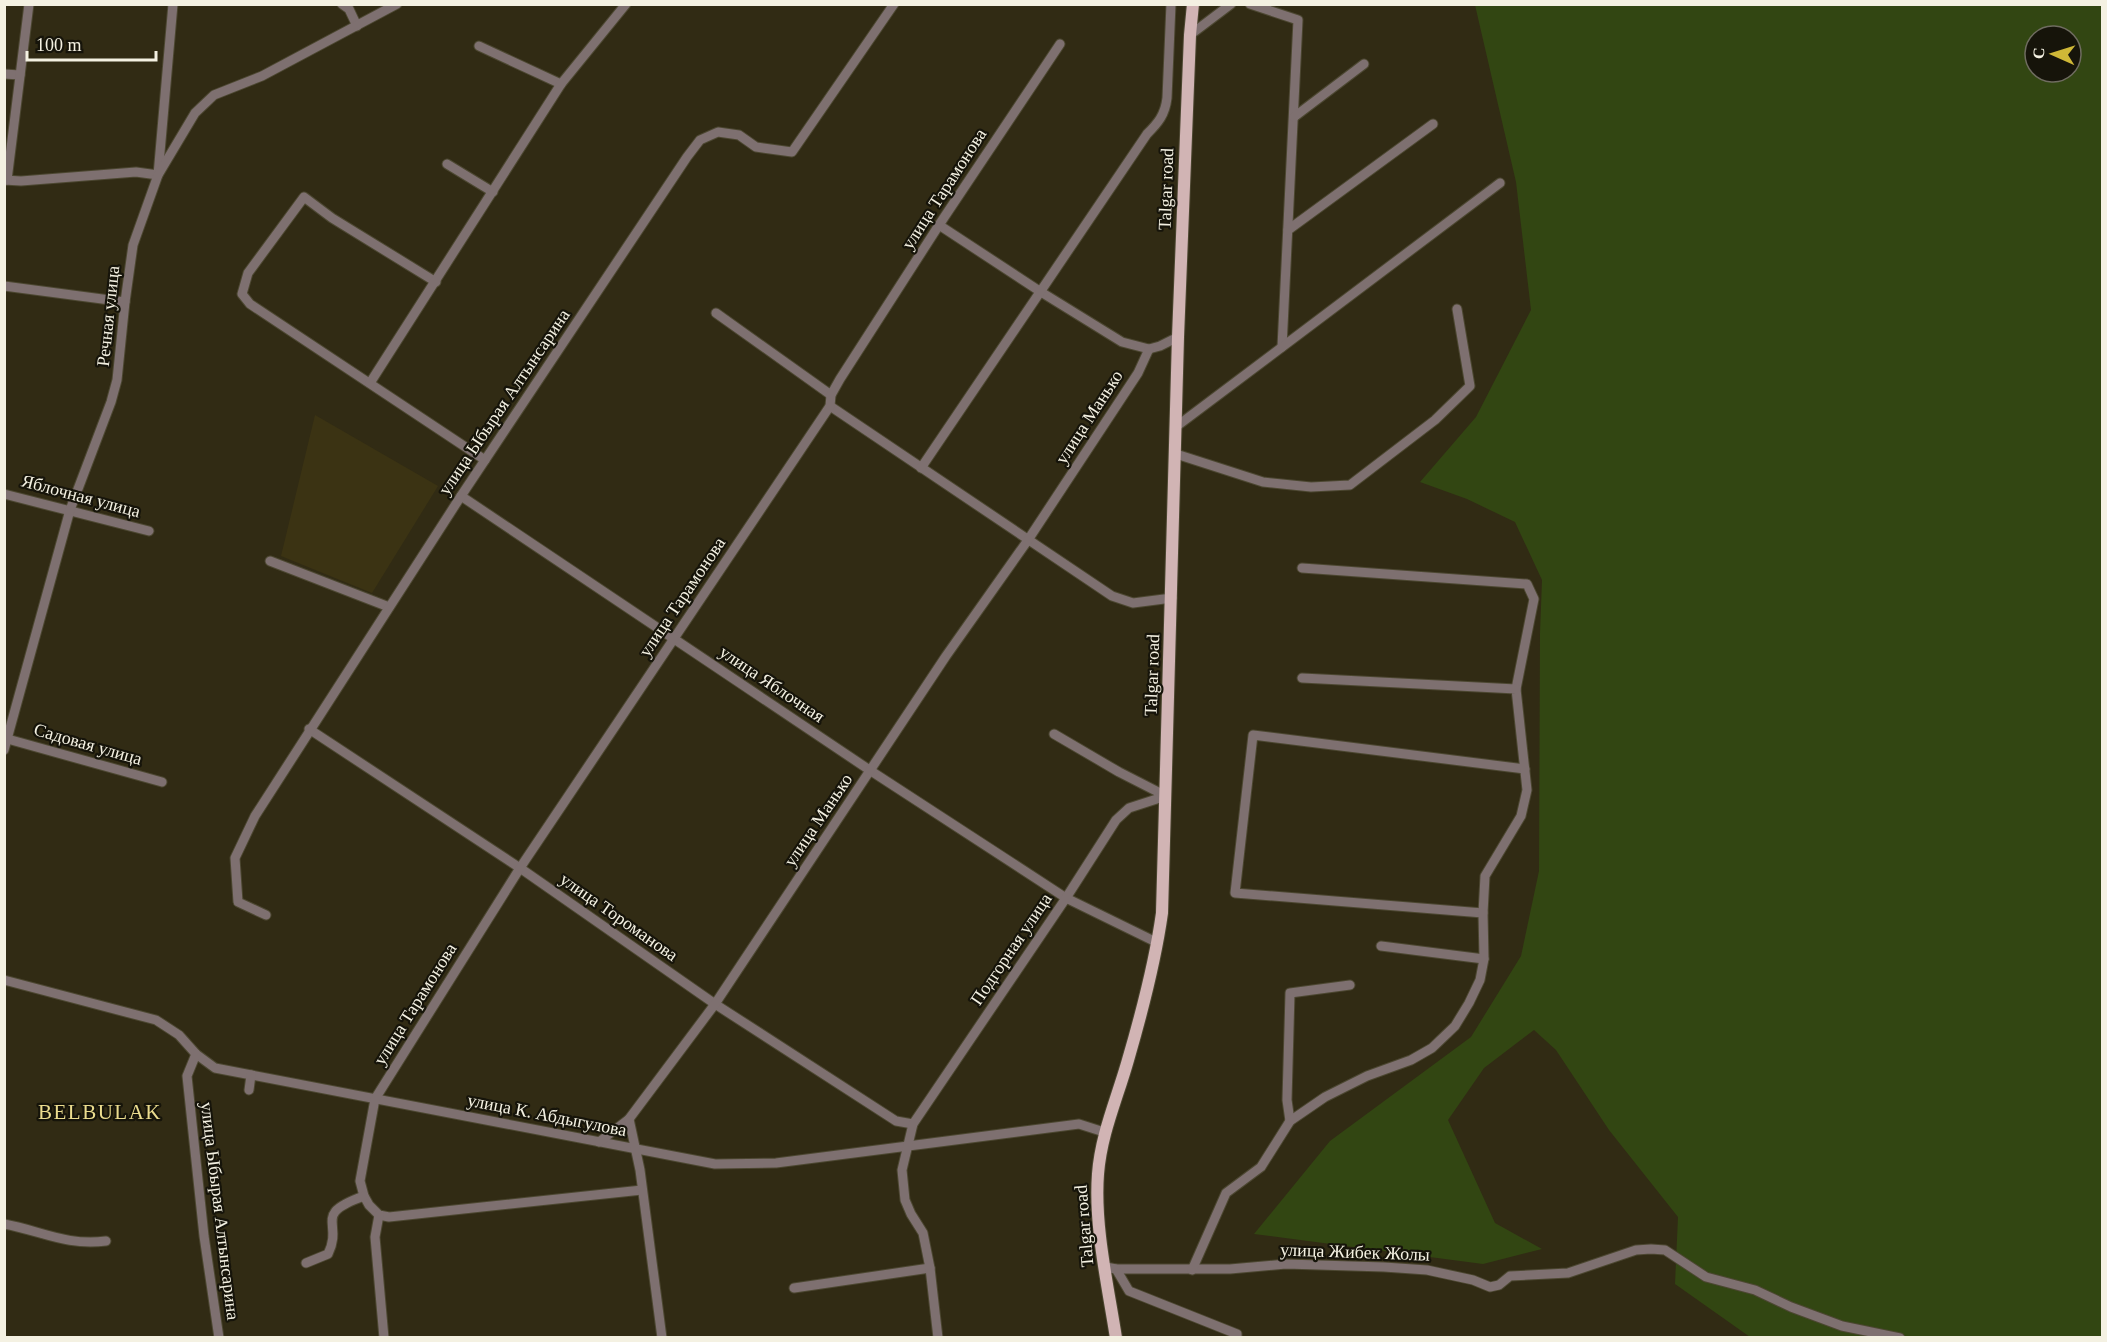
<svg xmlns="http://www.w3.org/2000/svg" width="2107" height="1342" font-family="Georgia,serif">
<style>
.built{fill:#3b3313}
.green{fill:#324612;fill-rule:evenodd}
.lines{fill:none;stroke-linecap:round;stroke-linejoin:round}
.minor-casing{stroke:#4c4731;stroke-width:11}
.major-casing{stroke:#4c4731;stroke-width:14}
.minor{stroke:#7e7070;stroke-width:9}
.major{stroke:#d1b4b4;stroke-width:12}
.labels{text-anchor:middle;stroke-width:4.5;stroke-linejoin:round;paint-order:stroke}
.street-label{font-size:18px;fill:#f4f1e2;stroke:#16140a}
.quarter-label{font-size:21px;letter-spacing:1.5px;fill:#ebdc8e;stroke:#16140a}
</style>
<rect width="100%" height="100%" fill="#312b14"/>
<!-- built -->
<polygon class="built" points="315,415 438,486 372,593 281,556"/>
<!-- green -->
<path class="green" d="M1475,5H2102V1337H1750L1675,1284L1678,1217L1609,1130L1556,1050L1534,1030L1484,1068L1448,1120L1495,1223L1542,1249L1483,1264L1254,1234L1330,1141L1471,1037L1521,956L1539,871L1540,633L1542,580L1515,522L1467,499L1420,482L1476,417L1531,310L1516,182ZM2035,36H2071V72H2035Z"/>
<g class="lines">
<!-- minor casing -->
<g class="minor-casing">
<g id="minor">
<polyline points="342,4 349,9 357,26"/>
<polyline points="1250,4 1298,20 1282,347"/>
<polyline points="1190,35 1231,4"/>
<polyline points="479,46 561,84"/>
<polyline points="4,74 20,75"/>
<polyline points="1294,117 1364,64"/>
<polyline points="447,164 493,192"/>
<polyline points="4,180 21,181 136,172 158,175 173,4"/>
<polyline points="7,180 29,4"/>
<polyline points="939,225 1041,292 1122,342 1149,349 1160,346 1178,337"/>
<polyline points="1288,230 1433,124"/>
<polyline points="436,282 332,218 304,197 248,273 242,294 250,304 485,460"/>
<polyline points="4,286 125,302"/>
<polyline points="716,313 831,395"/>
<polyline points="370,383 561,84 626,4"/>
<polyline points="830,406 1112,596 1133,603 1172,598"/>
<polyline points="1177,426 1500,183"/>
<polyline points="1176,454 1263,482 1311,487 1350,485 1435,420 1470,386 1457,309"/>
<path d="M921,468L1147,134C1158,123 1165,115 1167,98L1171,4"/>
<polyline points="4,494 149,531"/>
<polyline points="461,496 871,771 1066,898 1158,943"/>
<polyline points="270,561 389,607"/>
<polyline points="1302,568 1527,584 1534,599 1516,689"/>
<polyline points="309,729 520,868 715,1004 896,1121 913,1124"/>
<polyline points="1054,734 1119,772 1166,796"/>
<polyline points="4,738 162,782"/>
<polyline points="4,750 70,510 111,402 117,380 125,302 133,245 158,175 195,113 214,95 262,76 397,4"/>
<polyline points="1483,913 1235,893 1253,735 1525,769"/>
<polyline points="266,915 238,902 235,858 255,816 461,496 687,157 700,140 718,132 739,135 756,147 792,152 894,4"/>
<polyline points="1381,946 1484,959"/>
<polyline points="4,980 156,1020 179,1035 196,1054 215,1068 715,1164 776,1163 1079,1124 1104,1132"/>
<polyline points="196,1054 187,1076 204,1236 219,1338"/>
<polyline points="249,1090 251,1075"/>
<polyline points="1290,1121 1287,1100 1290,993 1350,985"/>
<polyline points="599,1142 629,1119"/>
<polyline points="642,1190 389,1217 379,1215 369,1205 364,1196 360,1181 375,1099 520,868 830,406 831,395 840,379 939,225 1060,44"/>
<polyline points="379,1215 375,1237 384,1338"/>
<path d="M4,1224C42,1231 66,1246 106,1241"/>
<path d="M306,1263L328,1254C344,1222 311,1215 364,1196"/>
<polyline points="1106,1267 1116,1269 1230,1269 1286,1264 1384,1267 1427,1270 1473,1280 1490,1287 1499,1285 1510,1276 1568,1273 1636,1250 1651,1249 1665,1250 1706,1277 1755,1290 1791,1307 1842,1326 1900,1338"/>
<polyline points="1116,1269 1129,1291 1237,1334 1237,1338"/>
<polyline points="1192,1270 1226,1193 1261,1167 1290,1121 1325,1097 1367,1076 1411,1060 1432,1048 1455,1026 1469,1003 1480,980 1484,959 1483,913 1485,876 1521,816 1527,790 1516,689 1302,678"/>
<polyline points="794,1288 930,1268"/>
<polyline points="662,1338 640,1170 629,1119 715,1004 946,656 1028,540 1138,373 1149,349"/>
<polyline points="938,1338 930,1268 923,1233 911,1214 905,1200 902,1170 913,1124 1066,898 1116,820 1129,808 1166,796"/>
</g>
</g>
<!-- major casing -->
<g class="major-casing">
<path id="major" d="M1116,1338C1108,1286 1094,1226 1098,1174C1101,1134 1117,1099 1128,1060C1142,1012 1155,963 1162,913L1178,337L1190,35L1193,4"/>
</g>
<!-- minor -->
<use href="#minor" class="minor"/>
<!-- major -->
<use href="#major" class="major"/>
</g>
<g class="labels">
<!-- street labels -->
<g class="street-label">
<text transform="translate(944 189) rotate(-57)" y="6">улица Тарамонова</text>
<text transform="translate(1166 189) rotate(-88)" y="6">Talgar road</text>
<text transform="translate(108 316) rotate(-84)" y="6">Речная улица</text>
<text transform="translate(504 402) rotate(-56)" y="6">улица Ыбырая Алтынсарина</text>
<text transform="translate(1089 417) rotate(-57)" y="6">улица Манько</text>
<text transform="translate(81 496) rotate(15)" y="6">Яблочная улица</text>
<text transform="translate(682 597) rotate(-56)" y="6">улица Тарамонова</text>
<text transform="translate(1152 675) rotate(-88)" y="6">Talgar road</text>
<text transform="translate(772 684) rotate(34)" y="6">улица Яблочная</text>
<text transform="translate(88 744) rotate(16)" y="6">Садовая улица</text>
<text transform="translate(818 820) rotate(-56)" y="6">улица Манько</text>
<text transform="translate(619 917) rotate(35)" y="6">улица Тороманова</text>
<text transform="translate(1011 949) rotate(-56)" y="6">Подгорная улица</text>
<text transform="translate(415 1004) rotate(-58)" y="6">улица Тарамонова</text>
<text transform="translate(547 1115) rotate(11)" y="6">улица К. Абдыгулова</text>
<text transform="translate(220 1211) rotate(83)" y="6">улица Ыбырая Алтынсарина</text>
<text transform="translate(1084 1226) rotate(-95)" y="6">Talgar road</text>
<text transform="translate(1355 1252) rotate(2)" y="6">улица Жибек Жолы</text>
</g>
<!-- quarter labels -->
<g class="quarter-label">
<text x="100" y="1119">BELBULAK</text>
</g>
</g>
<!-- border -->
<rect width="2107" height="1342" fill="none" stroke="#f4f1e2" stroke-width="12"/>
<!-- north arrow -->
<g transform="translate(2053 54) rotate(273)"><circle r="28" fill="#16140a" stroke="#6f6c60" stroke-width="1.5"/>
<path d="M0-4.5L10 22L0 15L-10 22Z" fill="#cfb837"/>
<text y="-9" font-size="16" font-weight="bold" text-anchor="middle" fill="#f4f1e2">С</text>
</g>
<!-- scale -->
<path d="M27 51v9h129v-9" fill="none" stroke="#f4f1e2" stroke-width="3"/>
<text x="36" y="51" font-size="18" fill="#f4f1e2" stroke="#16140a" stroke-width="4.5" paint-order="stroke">100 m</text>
</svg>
